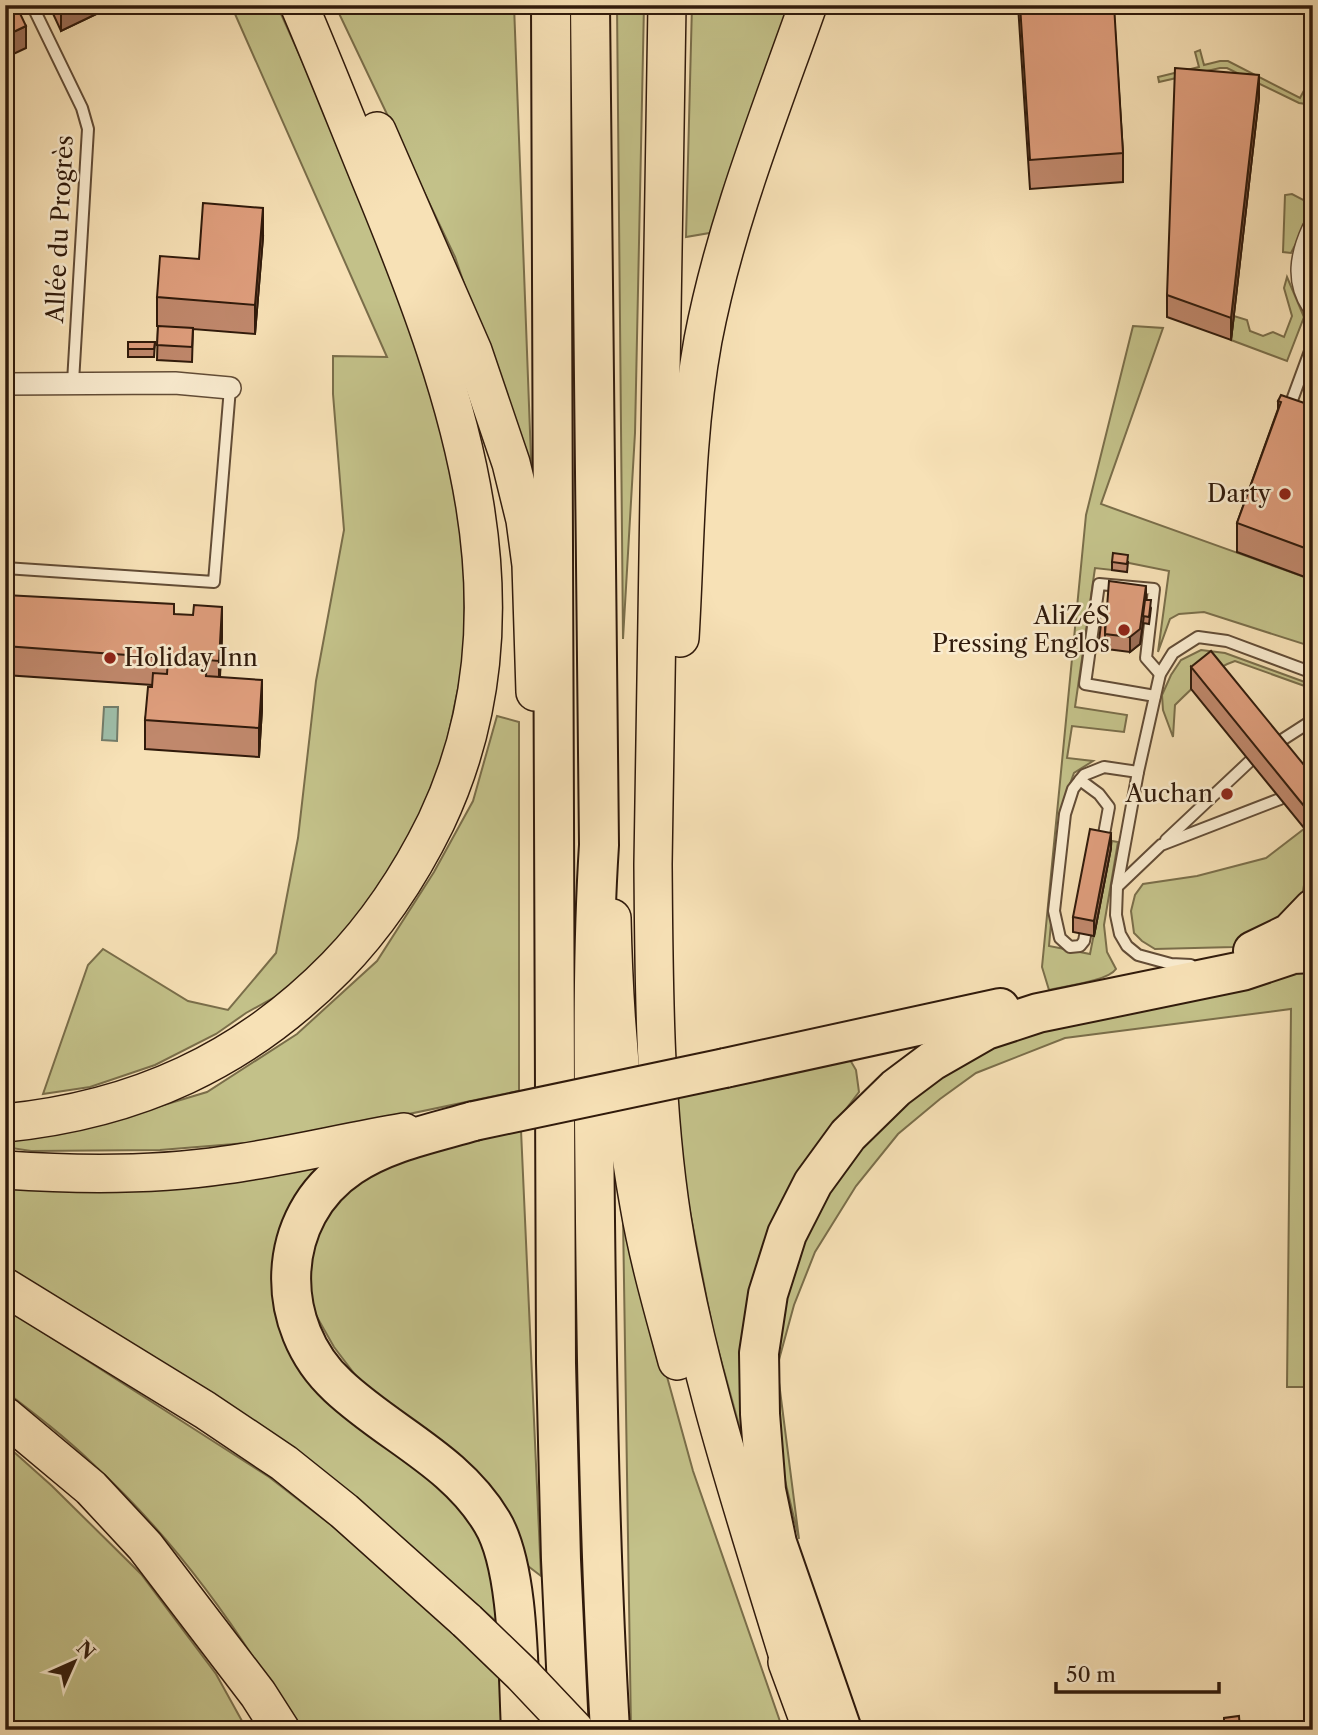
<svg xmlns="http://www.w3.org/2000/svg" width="1318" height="1735" font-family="'Libre Caslon Text',serif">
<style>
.green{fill:#c3c189;stroke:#7a6e4a;stroke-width:2}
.water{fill:#9ebea9;stroke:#727c6a;stroke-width:2}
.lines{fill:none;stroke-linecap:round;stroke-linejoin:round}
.service-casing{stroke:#624c36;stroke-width:14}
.minor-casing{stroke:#624c36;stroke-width:24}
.trunk-casing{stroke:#301a0b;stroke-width:40}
.motorway-casing{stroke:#301a0b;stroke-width:42}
.service{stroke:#faecd0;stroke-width:10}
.minor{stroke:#faecd0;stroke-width:21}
.trunk{stroke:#f7e1b6;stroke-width:37}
.motorway{stroke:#f7e1b6;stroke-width:38}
.trunk-bridge-casing{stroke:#301a0b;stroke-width:40;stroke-linecap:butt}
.motorway-bridge-casing{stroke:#301a0b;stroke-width:42;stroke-linecap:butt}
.trunk-bridge{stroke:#f7e1b6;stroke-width:37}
.motorway-bridge{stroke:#f7e1b6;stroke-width:38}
.wall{fill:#c0886c;stroke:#301a0b;stroke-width:2}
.shaded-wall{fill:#9c6f58;stroke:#301a0b;stroke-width:2}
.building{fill:#df9e7d;stroke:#301a0b;stroke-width:2}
.poi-dot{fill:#8f2418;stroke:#faecd0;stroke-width:2.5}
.labels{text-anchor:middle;stroke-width:5;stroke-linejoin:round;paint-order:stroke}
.street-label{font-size:24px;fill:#301a0b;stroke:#faecd0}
.poi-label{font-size:24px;fill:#301a0b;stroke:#faecd0;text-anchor:end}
</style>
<rect width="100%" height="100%" fill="#f7e1b6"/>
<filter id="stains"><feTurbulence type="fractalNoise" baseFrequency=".00286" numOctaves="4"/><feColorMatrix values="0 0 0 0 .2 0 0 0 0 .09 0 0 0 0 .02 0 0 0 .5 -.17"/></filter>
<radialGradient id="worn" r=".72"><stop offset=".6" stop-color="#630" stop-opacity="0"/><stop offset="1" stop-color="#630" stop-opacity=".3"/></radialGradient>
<!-- green -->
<g class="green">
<polygon points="231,5 277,5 358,185 421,357 465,523 464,660 444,756 394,876 300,983 246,1013 216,1034 155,1065 90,1087 43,1094 88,965 103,949 188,1001 228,1010 276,953 298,838 316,681 344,530 333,394 333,356 387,357"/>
<polygon points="335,5 514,5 532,485 455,257"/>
<polygon points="617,5 644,5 635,433 623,639"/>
<polygon points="692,5 794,5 715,232 686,237"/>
<polygon points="1200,50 1204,65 1220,61 1228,61 1300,98 1308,83 1313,86 1313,105 1299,103 1227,68 1220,68 1159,82 1158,77 1199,67 1195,52"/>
<polygon points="1313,191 1313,211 1291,253 1283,252 1285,195 1292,194 1307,202"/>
<polygon points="1287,277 1304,317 1287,361 1231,340 1234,316 1247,320 1250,331 1263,336 1273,332 1284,337 1292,316 1284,288"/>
<path d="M1133,326L1163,328L1101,504L1313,580V647L1204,612L1179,614L1170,619L1158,652L1169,571L1114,560L1112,570L1095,568L1075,707L1127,715L1124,732L1072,726L1067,758L1093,761L1074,773L1061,809L1049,946L1090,954L1112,841L1118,842L1104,925L1107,952L1116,969C1108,981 1065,986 1049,990L1042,967L1086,515Z"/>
<path d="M1201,650L1225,653L1313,685V689L1235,661C1211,669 1192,688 1175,705L1173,737L1163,710L1162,695L1171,675L1181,660Z"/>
<polygon points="497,716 519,722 519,1091 284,1140 160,1150 31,1151 5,1147 5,1134 127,1116 207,1092 297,1034 377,961 434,872 473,801"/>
<polygon points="1313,822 1313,863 1304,885 1302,898 1254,943 1234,947 1155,949 1142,941 1134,933 1131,911 1135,895 1143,884 1197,876 1266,858"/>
<polygon points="1313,964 1313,1387 1287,1387 1291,1009 1065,1038 976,1073 940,1099 898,1134 856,1186 815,1252 794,1305 777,1367 799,1539 772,1426 771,1352 792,1258 823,1192 910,1094 1006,1037"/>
<polygon points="846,1053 856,1070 859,1092 807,1160 753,1476 713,1331 682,1170 671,1099"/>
<polygon points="521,1130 541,1576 524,1563 372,1397 334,1347 309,1303 310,1245 335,1198 371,1172 436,1143"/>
<polygon points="332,1161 276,1297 485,1533 498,1623 367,1510 164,1364 5,1269 5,1178"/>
<polygon points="623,1217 693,1471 783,1730 631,1730"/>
<path d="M5,1308L269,1477L357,1545L406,1587L507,1683L512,1730H297C242,1632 175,1539 92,1463C65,1437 35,1414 5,1391Z"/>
<polygon points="5,1444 52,1486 141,1574 216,1674 247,1730 5,1730"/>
</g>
<!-- water -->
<polygon class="water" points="104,707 118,707 117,741 102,740"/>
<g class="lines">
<!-- service casing -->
<g class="service-casing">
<g id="service">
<polyline points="32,5 82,108 88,129 73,382"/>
<polyline points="1288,411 1313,343"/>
<polyline points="5,568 214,582 230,388"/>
<polyline points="1155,696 1085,684 1099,584 1154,589 1146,658 1160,674"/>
<polyline points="1271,747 1313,720"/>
<polyline points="1080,780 1099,794 1109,807 1102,845"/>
<polyline points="1166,840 1250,761"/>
<polyline points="1117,887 1161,845 1280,799"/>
<polyline points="1088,920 1084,941 1080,946 1070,947 1060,938 1054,911 1065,814 1073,789 1084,775 1104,767 1138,772"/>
<polyline points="1191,965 1171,964 1138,955 1127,946 1120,934 1116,915 1117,887 1138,772 1160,674 1173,653 1198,637 1227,641 1313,673"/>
</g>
</g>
<!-- minor casing -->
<g class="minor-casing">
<g id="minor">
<path d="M1313,229C1301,255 1296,281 1313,306"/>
<polyline points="5,384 175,383 230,388"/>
</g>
</g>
<!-- trunk casing -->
<g class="trunk-casing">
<g id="trunk">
<path d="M667,5L653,864C654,982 654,1101 672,1218C697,1377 750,1529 796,1683"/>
<polyline points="377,131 473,351 511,463 525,520 531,565 535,692"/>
<path d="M680,638C686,539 685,438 703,340C725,225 769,115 808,5"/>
<path d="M612,918C614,1013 622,1111 639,1205C648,1258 663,1309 677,1361"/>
<path d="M5,1123C136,1110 244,1061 336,967C378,924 410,875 436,822C536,611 459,396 377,195C351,132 326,68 299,5"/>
<path d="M5,1170C79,1175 152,1176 225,1165C285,1157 344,1142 404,1132"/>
<polyline points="5,1287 205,1410 284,1463 344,1511 467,1621"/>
<polyline points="5,1416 91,1488 145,1546 258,1694 281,1730"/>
<polyline points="787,1662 812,1730"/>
</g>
</g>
<!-- motorway casing -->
<g class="motorway-casing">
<g id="motorway">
<polyline points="551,5 556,1363 561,1560 569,1730"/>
<path d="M590,5L599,845C591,970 594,1096 595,1221C597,1391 600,1560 610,1730"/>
<polyline points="1253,951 1290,933 1313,909"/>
<polyline points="725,1068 1000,1008"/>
<path d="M474,1121C433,1133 387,1142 351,1166C274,1217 273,1326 338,1386C389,1434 455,1460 492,1522C520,1568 518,1674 521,1730"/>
<polyline points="842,1730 777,1543 766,1490 760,1414 759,1353 768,1294 787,1234 813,1183 848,1135 896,1088 932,1061 986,1030 1038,1013 1242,971 1293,954 1313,953"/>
</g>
</g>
<!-- service -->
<use href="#service" class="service"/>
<!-- minor -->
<use href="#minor" class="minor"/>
<!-- trunk -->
<use href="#trunk" class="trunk"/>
<!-- motorway -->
<use href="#motorway" class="motorway"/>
<!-- trunk-bridge casing -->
<g class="trunk-bridge-casing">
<polyline id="trunk-bridge" points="467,1621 522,1674 575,1730"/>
</g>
<!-- motorway-bridge casing -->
<g class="motorway-bridge-casing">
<polyline id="motorway-bridge" points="474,1121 725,1068"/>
</g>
<!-- trunk-bridge -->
<use href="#trunk-bridge" class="trunk-bridge"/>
<!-- motorway-bridge -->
<use href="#motorway-bridge" class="motorway-bridge"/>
</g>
<!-- wall -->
<g class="wall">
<polygon points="49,5 115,5 61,31"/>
<polygon points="1018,5 1186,5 1186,11 1114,14 1123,153 1123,182 1030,189"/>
<polygon points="1259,97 1231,340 1167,317 1167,295"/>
<polygon points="263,237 255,334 193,329 192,362 157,360 158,326 157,326 157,297"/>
<polygon points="128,342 155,342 154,357 128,357"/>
<polygon points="1278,401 1313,406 1313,580 1237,552 1237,523 1278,409"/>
<polygon points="1112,562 1128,562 1127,572 1112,570"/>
<polygon points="5,595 174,614 222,636 220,677 262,709 259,757 145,749 145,720 152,685 5,675"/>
<polygon points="1146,600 1151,608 1149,624 1143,623 1143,622 1140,644 1130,652 1099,648 1099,641 1105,634"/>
<polygon points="1191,667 1313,776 1304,828 1191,689"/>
<polygon points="1111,848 1094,936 1073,932 1073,917"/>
</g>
<!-- shaded-wall -->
<g class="shaded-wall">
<polygon points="69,5 115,5 61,31 61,9"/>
<polygon points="26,26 26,48 5,58 5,36"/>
<polygon points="1259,75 1259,97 1231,340 1231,318"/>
<polygon points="263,208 263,237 255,334 255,305"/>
<polygon points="1146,586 1146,601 1140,644 1130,652 1130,637"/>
<polygon points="222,607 222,636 219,690 219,661"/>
<polygon points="262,680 262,709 259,757 259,728"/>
<polygon points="1313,799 1313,821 1304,828 1304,806"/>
<polygon points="1111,833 1111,848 1094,936 1094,921"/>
</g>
<!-- building -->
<g class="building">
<polygon points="5,5 16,5 26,26 5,36"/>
<polygon points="59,5 69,5 61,9"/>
<polygon points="1020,5 1114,5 1123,153 1030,160"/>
<polygon points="1175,68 1259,75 1231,318 1167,295"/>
<polygon points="203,203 263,208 255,305 157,297 160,256 199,259"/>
<polygon points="158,326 193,328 192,347 157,345"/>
<polygon points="128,342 155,342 154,349 128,349"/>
<polygon points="1281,395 1313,406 1313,551 1237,523 1281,402 1278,401"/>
<polygon points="1113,553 1128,555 1127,564 1112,562"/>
<polygon points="1109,581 1146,586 1140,629 1130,637 1105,634"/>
<polygon points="5,595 174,604 174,614 193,615 194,605 222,607 219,661 207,660 206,676 262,680 259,728 145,720 148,687 152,687 153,673 167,674 168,658 5,646"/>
<polygon points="1145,600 1151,600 1149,617 1143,616"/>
<polygon points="1101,624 1105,624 1105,641 1099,641"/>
<polygon points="1211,651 1313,776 1313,799 1304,806 1191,667"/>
<polygon points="1090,829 1111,833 1094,921 1073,917"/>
<polygon points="1239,1716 1240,1730 1224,1730 1224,1718"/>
<polygon points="1298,1726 1298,1730 1269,1730 1269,1728"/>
</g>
<!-- markers -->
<g class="poi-dot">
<circle cx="1285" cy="494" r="7"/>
<circle cx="1124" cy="630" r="7"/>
<circle cx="110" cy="658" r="7"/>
<circle cx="1227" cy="794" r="7"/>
</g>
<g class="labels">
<!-- street labels -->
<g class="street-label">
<text transform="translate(60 229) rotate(-87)" y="8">Allée du Progrès</text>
</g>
<!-- poi labels -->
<g class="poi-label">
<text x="1271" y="502">Darty</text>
<text x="1110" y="624">AliZéS<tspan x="1110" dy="28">Pressing Englos</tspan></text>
<text x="124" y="666" text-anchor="start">Holiday Inn</text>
<text x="1213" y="802">Auchan</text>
</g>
</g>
<!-- margin -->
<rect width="1318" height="1735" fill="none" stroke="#f7e1b6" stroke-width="28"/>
<rect x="7" y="7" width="1304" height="1721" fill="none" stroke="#301a0b" stroke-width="3.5"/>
<rect x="14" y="14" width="1290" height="1707" fill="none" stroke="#301a0b" stroke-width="2"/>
<!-- north arrow -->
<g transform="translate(74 1662) rotate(45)" stroke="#faecd0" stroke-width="5" paint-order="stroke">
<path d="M0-5L12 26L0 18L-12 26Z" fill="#301a0b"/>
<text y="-10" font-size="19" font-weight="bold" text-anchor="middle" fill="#301a0b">N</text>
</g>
<!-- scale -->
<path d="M1056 1682v10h163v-10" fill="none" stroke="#301a0b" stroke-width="3.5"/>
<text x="1066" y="1682" font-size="21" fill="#301a0b" stroke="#faecd0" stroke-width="5" paint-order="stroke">50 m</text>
<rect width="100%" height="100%" filter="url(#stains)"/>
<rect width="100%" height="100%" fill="url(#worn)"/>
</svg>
